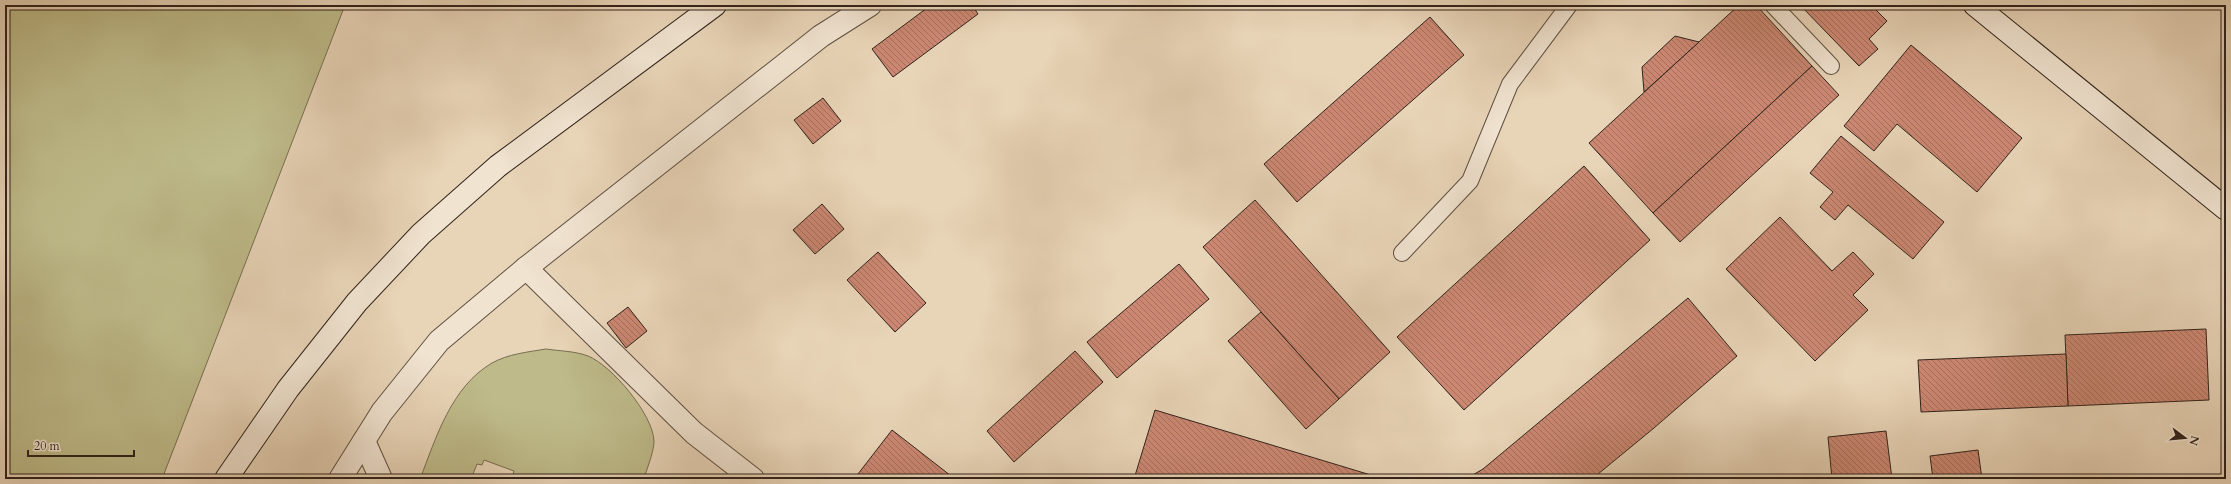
<svg xmlns="http://www.w3.org/2000/svg" width="2231" height="484" font-family="Cardo,serif">
<style>
.grass{fill:#beba89;stroke:#786e52}
.building{fill:url(#building-back-hatch);stroke:#31231b}
.lines{fill:none;stroke-linecap:round;stroke-linejoin:round}
.service-casing{stroke:#5f4f42;stroke-width:18}
.minor-casing{stroke:#5f4f42;stroke-width:24}
.secondary-casing{stroke:#31231b;stroke-width:24}
.service{stroke:#f0e3d0;stroke-width:16}
.minor{stroke:#f0e3d0;stroke-width:22}
.secondary{stroke:#f0e3d0;stroke-width:22}
</style>
<defs>
<pattern id="building-back-hatch" width="6" height="6" patternUnits="userSpaceOnUse"><rect width="6" height="6" fill="#cb8772"/><path d="M-1 5l2 2M0 0l6 6M5-1l2 2" fill="none" stroke="#a56e5d"/></pattern>
</defs>
<rect width="100%" height="100%" fill="#e8d4b7"/>
<filter id="stains"><feTurbulence type="fractalNoise" baseFrequency=".005" numOctaves="4"/><feColorMatrix values="0 0 0 0 .2 0 0 0 0 .09 0 0 0 0 .02 0 0 0 .5 -.17"/></filter>
<radialGradient id="worn" r=".72"><stop offset=".6" stop-color="#630" stop-opacity="0"/><stop offset="1" stop-color="#630" stop-opacity=".3"/></radialGradient>
<!-- grass -->
<g class="grass">
<polygon points="5,5 345,5 162,479 5,479"/>
<path d="M546,349C559,351 575,351 588,356C611,365 653,414 654,441C654,452 647,468 644,479H514L512,478L514,471L484,460L482,465L477,464L471,479H420C436,438 451,387 492,363C508,354 528,352 546,349Z"/>
</g>
<!-- building -->
<g class="building">
<polygon points="931,5 972,5 978,14 893,77 872,49"/>
<polygon points="1739,5 1756,5 1812,66 1653,213 1589,143"/>
<polygon points="1800,5 1871,5 1887,21 1869,39 1878,49 1859,66"/>
<polygon points="1430,17 1464,55 1297,202 1264,164"/>
<polygon points="1675,36 1699,42 1644,92 1642,67"/>
<polygon points="1911,45 2022,138 1977,192 1897,124 1874,151 1844,126"/>
<polygon points="1812,66 1839,95 1680,242 1653,213"/>
<polygon points="823,98 841,121 813,144 794,120"/>
<polygon points="1841,136 1944,222 1913,259 1848,205 1835,220 1820,207 1833,192 1810,173"/>
<polygon points="1584,166 1650,240 1464,410 1397,337"/>
<polygon points="1255,200 1390,352 1339,399 1203,247"/>
<polygon points="822,204 844,229 815,254 793,230"/>
<polygon points="1780,217 1832,271 1853,252 1874,274 1853,295 1868,310 1815,361 1726,269"/>
<polygon points="878,252 926,303 895,332 847,280"/>
<polygon points="1179,264 1209,299 1117,378 1087,342"/>
<polygon points="1688,298 1737,356 1654,428 1592,479 1466,479 1483,469"/>
<polygon points="628,307 647,331 626,348 607,323"/>
<polygon points="1261,312 1339,399 1306,429 1228,341"/>
<polygon points="2206,329 2209,400 2068,406 2065,335"/>
<polygon points="1075,351 1103,382 1014,462 987,431"/>
<polygon points="2066,354 2068,406 1921,412 1918,360"/>
<polygon points="1155,410 1265,443 1384,479 1134,479"/>
<polygon points="892,430 955,479 865,479 858,474"/>
<polygon points="1886,431 1892,479 1832,479 1828,437"/>
<polygon points="1978,450 1982,479 1933,479 1930,456"/>
</g>
<g class="lines">
<!-- service casing -->
<g class="service-casing">
<g id="service">
<polyline points="1773,5 1831,66"/>
<polyline points="1402,253 1470,181 1510,84 1569,5"/>
</g>
</g>
<!-- minor casing -->
<g class="minor-casing">
<g id="minor">
<polyline points="526,268 694,433 753,479"/>
<polyline points="364,441 381,479"/>
<polyline points="340,479 382,412 439,341 526,268 821,36 870,5"/>
</g>
</g>
<!-- secondary casing -->
<g class="secondary-casing">
<g id="secondary">
<polyline points="1975,5 2226,209"/>
<polyline points="226,479 288,389 357,302 421,234 498,166 715,5"/>
</g>
</g>
<!-- service -->
<use href="#service" class="service"/>
<!-- minor -->
<use href="#minor" class="minor"/>
<!-- secondary -->
<use href="#secondary" class="secondary"/>
</g>
<!-- margin -->
<rect width="2231" height="484" fill="none" stroke="#e8d4b7" stroke-width="20"/>
<rect x="6" y="6" width="2219" height="472" fill="none" stroke="#31231b" stroke-width="2"/>
<rect x="10" y="10" width="2211" height="464" fill="none" stroke="#31231b"/>
<!-- north arrow -->
<g transform="translate(2185 438) rotate(106)" stroke="#f0e3d0" stroke-width="3" paint-order="stroke">
<path d="M0-3L7 15L0 10L-7 15Z" fill="#31231b"/>
<text y="-6" font-size="11" font-weight="bold" text-anchor="middle" fill="#31231b">N</text>
</g>
<!-- scale -->
<path d="M28 450v6h106v-6" fill="none" stroke="#31231b" stroke-width="2"/>
<text x="34" y="450" font-size="12" fill="#31231b" stroke="#f0e3d0" stroke-width="3" paint-order="stroke">20 m</text>
<rect width="100%" height="100%" filter="url(#stains)"/>
<rect width="100%" height="100%" fill="url(#worn)"/>
</svg>
